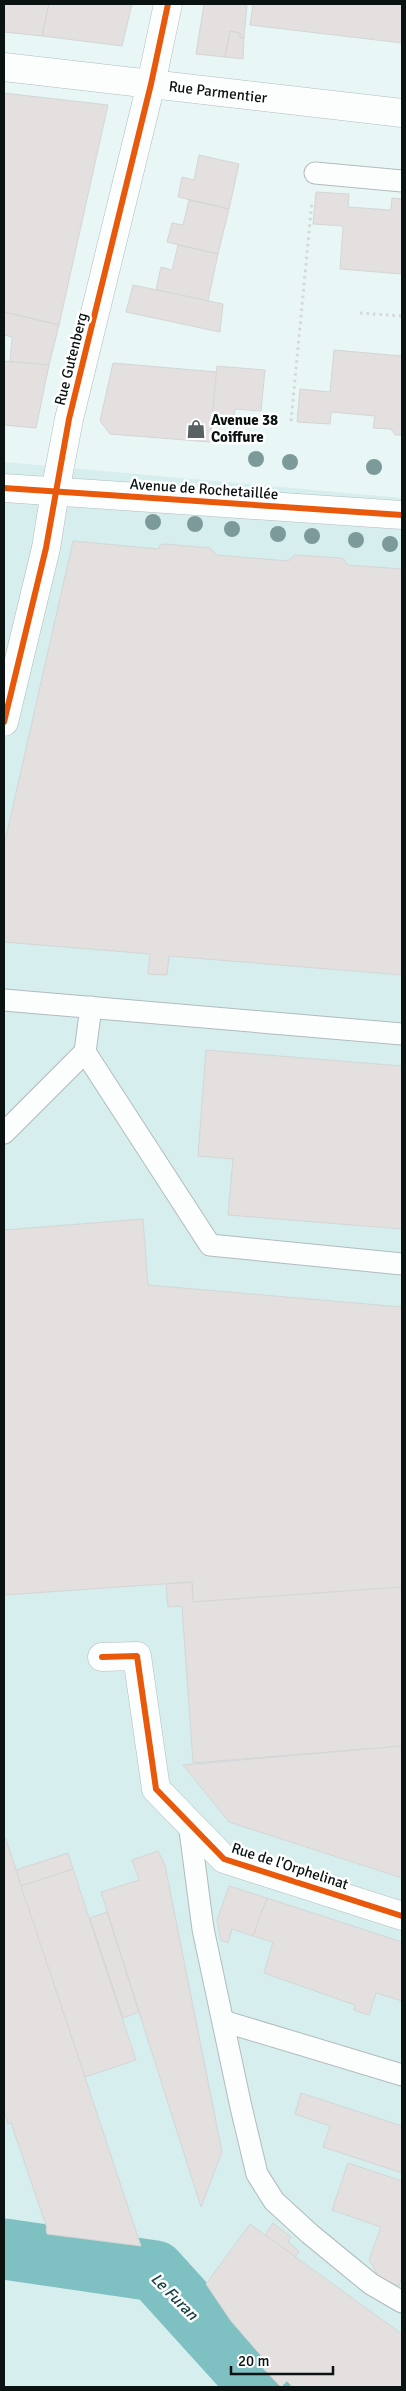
<svg xmlns="http://www.w3.org/2000/svg" width="406" height="2391" font-family="Signika,sans-serif">
<style>
.built{fill:#d6eeee}
.lines{fill:none;stroke-linecap:round;stroke-linejoin:round}
.river{stroke:#7fc1c3;stroke-width:61}
.building{fill:#e3e0df;stroke:#d4d6d6}
.lane-casing{stroke:#b1bbbc;stroke-width:23}
.street-casing{stroke:#b1bbbc;stroke-width:29}
.secondary-casing{stroke:#b1bbbc;stroke-width:29}
.path{stroke:#d4d8d8;stroke-width:3;stroke-dasharray:2.5 4;stroke-linecap:butt}
.lane{stroke:#fcfefe;stroke-width:21}
.street{stroke:#fcfefe;stroke-width:28}
.secondary{stroke:#fcfefe;stroke-width:28}
.cycleway-casing{stroke:#fff;stroke-width:9}
.cycleway{stroke:#e8590c;stroke-width:6}
.tree{fill:#7d9a9b}
.labels{text-anchor:middle;stroke-width:5;stroke-linejoin:round;paint-order:stroke}
.street-label{font-size:15px;fill:#0a1212;stroke:#fff}
.poi-label{font-size:15px;font-weight:bold;fill:#0a1212;stroke:#fff;text-anchor:start}
.water-label{font-size:16px;font-style:italic;fill:#194344;stroke:#fff}
</style>
<rect width="100%" height="100%" fill="#e9f6f6"/>
<!-- built -->
<polygon class="built" points="4,462 402,498 402,2387 4,2387"/>
<g class="lines">
<!-- river -->
<polyline class="river" points="4,2249 155,2271 260,2387"/>
</g>
<!-- building -->
<g class="building">
<polygon points="4,4 49,4 42,36 4,32"/>
<polygon points="49,4 132,4 122,46 42,36"/>
<polygon points="204,4 247,4 244,38 240,38 240,33 230,31 225,57 196,54"/>
<polygon points="253,4 402,4 402,43 250,25"/>
<polygon points="230,31 240,33 240,38 244,38 243,59 225,57"/>
<polygon points="4,93 108,105 59,325 4,312"/>
<polygon points="199,155 239,164 229,209 178,197 182,177 194,180"/>
<polygon points="316,192 349,194 348,207 391,210 392,198 402,199 402,274 340,269 343,226 313,224"/>
<polygon points="189,200 229,209 218,254 167,242 172,223 183,225"/>
<polygon points="178,245 218,254 208,301 156,290 161,267 172,270"/>
<polygon points="133,285 223,304 220,332 126,312"/>
<polygon points="4,312 59,325 49,365 10,362 12,337 4,335"/>
<polygon points="334,350 402,356 402,435 395,435 391,429 373,428 375,416 331,412 330,424 297,422 300,389 330,392"/>
<polygon points="4,361 49,365 36,428 4,425"/>
<polygon points="113,363 217,372 210,442 110,434 100,421"/>
<polygon points="217,366 265,370 261,411 235,409 234,420 212,418"/>
<polygon points="73,541 159,549 160,545 165,544 210,548 217,555 288,561 295,555 341,558 345,560 347,565 402,569 402,975 169,956 167,975 148,974 150,954 4,942 4,846"/>
<polygon points="206,1050 402,1066 402,1229 228,1215 233,1159 198,1156"/>
<polygon points="143,1219 148,1285 402,1307 402,1587 193,1602 192,1582 4,1595 4,1230"/>
<polygon points="192,1582 193,1602 402,1587 402,1746 193,1763 182,1606 168,1607 166,1584"/>
<polygon points="402,1746 402,1878 229,1822 183,1765"/>
<polygon points="4,1839 6,1839 141,2246 47,2234 46,2229 47,2228 11,2123 8,2124 4,2111"/>
<polygon points="158,1851 165,1865 222,2152 201,2207 101,1892 139,1880 132,1860"/>
<polygon points="68,1853 73,1869 21,1886 16,1870"/>
<polygon points="73,1869 136,2060 85,2077 21,1886"/>
<polygon points="229,1886 267,1898 253,1936 232,1929 228,1943 221,1940 217,1920"/>
<polygon points="267,1898 402,1942 402,2001 376,1993 369,2015 354,2010 355,2005 264,1973 273,1942 253,1936"/>
<polygon points="107,1912 139,2012 123,2018 90,1918"/>
<polygon points="301,2093 402,2126 402,2173 323,2147 330,2126 295,2114"/>
<polygon points="348,2163 402,2181 402,2277 399,2286 380,2278 369,2260 381,2227 332,2210"/>
<polygon points="273,2223 291,2237 288,2242 299,2251 295,2257 265,2235"/>
<polygon points="250,2224 402,2334 402,2387 293,2387 287,2381 281,2387 258,2363 263,2358 231,2321 206,2284"/>
</g>
<g class="lines">
<!-- lane casing -->
<g class="lane-casing">
<g id="lane">
<polyline points="315,173 402,181"/>
<polyline points="4,1000 402,1034"/>
<polyline points="91,1007 85,1052 210,1245 402,1264"/>
<polyline points="4,1133 85,1052"/>
<polyline points="189,1823 203,1929 241,2107 257,2174 274,2201 310,2234 371,2284 402,2302"/>
<polyline points="223,2021 402,2075"/>
</g>
</g>
<!-- street casing -->
<g class="street-casing">
<g id="street">
<polyline points="4,67 402,113"/>
<polyline points="55,492 69,419 151,84 168,4"/>
<polyline points="102,1657 137,1656 156,1789 224,1859 402,1916"/>
</g>
</g>
<!-- secondary casing -->
<g class="secondary-casing">
<g id="secondary">
<polyline points="4,488 402,515"/>
<polyline points="4,722 46,548 55,492"/>
</g>
</g>
<!-- path -->
<g class="path">
<polyline points="360,313 402,316"/>
<polyline points="291,421 312,201"/>
</g>
<!-- lane -->
<use href="#lane" class="lane"/>
<!-- street -->
<use href="#street" class="street"/>
<!-- secondary -->
<use href="#secondary" class="secondary"/>
<!-- cycleway casing -->
<g class="cycleway-casing">
<g id="cycleway">
<polyline points="4,488 402,515"/>
<polyline points="4,722 46,548 69,419 151,84 168,4"/>
<polyline points="102,1657 137,1656 156,1789 224,1859 402,1916"/>
</g>
</g>
<!-- cycleway -->
<use href="#cycleway" class="cycleway"/>
</g>
<!-- trees -->
<g class="tree">
<circle cx="256" cy="459" r="8"/>
<circle cx="290" cy="462" r="8"/>
<circle cx="374" cy="467" r="8"/>
<circle cx="153" cy="522" r="8"/>
<circle cx="195" cy="524" r="8"/>
<circle cx="232" cy="529" r="8"/>
<circle cx="278" cy="534" r="8"/>
<circle cx="312" cy="536" r="8"/>
<circle cx="356" cy="540" r="8"/>
<circle cx="390" cy="544" r="8"/>
</g>
<!-- icons -->
<defs>
<g id="shop-bare" transform="scale(1.5)"><path d="M-5-2.5h2.3a2.7 3.5 0 0 1 5.4 0H5L5.5 6h-11ZM-1.5-2.5h3a1.5 2.3 0 0 0-3 0Z" fill="#586262" stroke="#fff" stroke-width="2.5" paint-order="stroke"/></g>
</defs>
<g fill-rule="evenodd">
<use href="#shop-bare" x="196" y="429"/>
</g>
<g class="labels">
<!-- street labels -->
<g class="street-label">
<text transform="translate(218 92) rotate(7)" y="5">Rue Parmentier</text>
<text transform="translate(71 359) rotate(-76)" y="5">Rue Gutenberg</text>
<text transform="translate(204 489) rotate(4)" y="5">Avenue de Rochetaillée</text>
<text transform="translate(290 1866) rotate(18)" y="5">Rue de l'Orphelinat</text>
</g>
<!-- poi labels -->
<g class="poi-label">
<text x="211" y="425">Avenue 38<tspan x="211" dy="17">Coiffure</tspan></text>
</g>
<!-- water labels -->
<g class="water-label">
<text transform="translate(175 2296) rotate(45)" y="6">Le Furan</text>
</g>
</g>
<!-- border -->
<rect width="406" height="2391" fill="none" stroke="#0a1212" stroke-width="10"/>
<!-- scale -->
<path d="M231 2366v8h102v-8" fill="none" stroke="#0a1212" stroke-width="2.5"/>
<text x="238" y="2366" font-size="15" fill="#0a1212" stroke="#ffffff" stroke-width="4" paint-order="stroke">20 m</text>
</svg>
